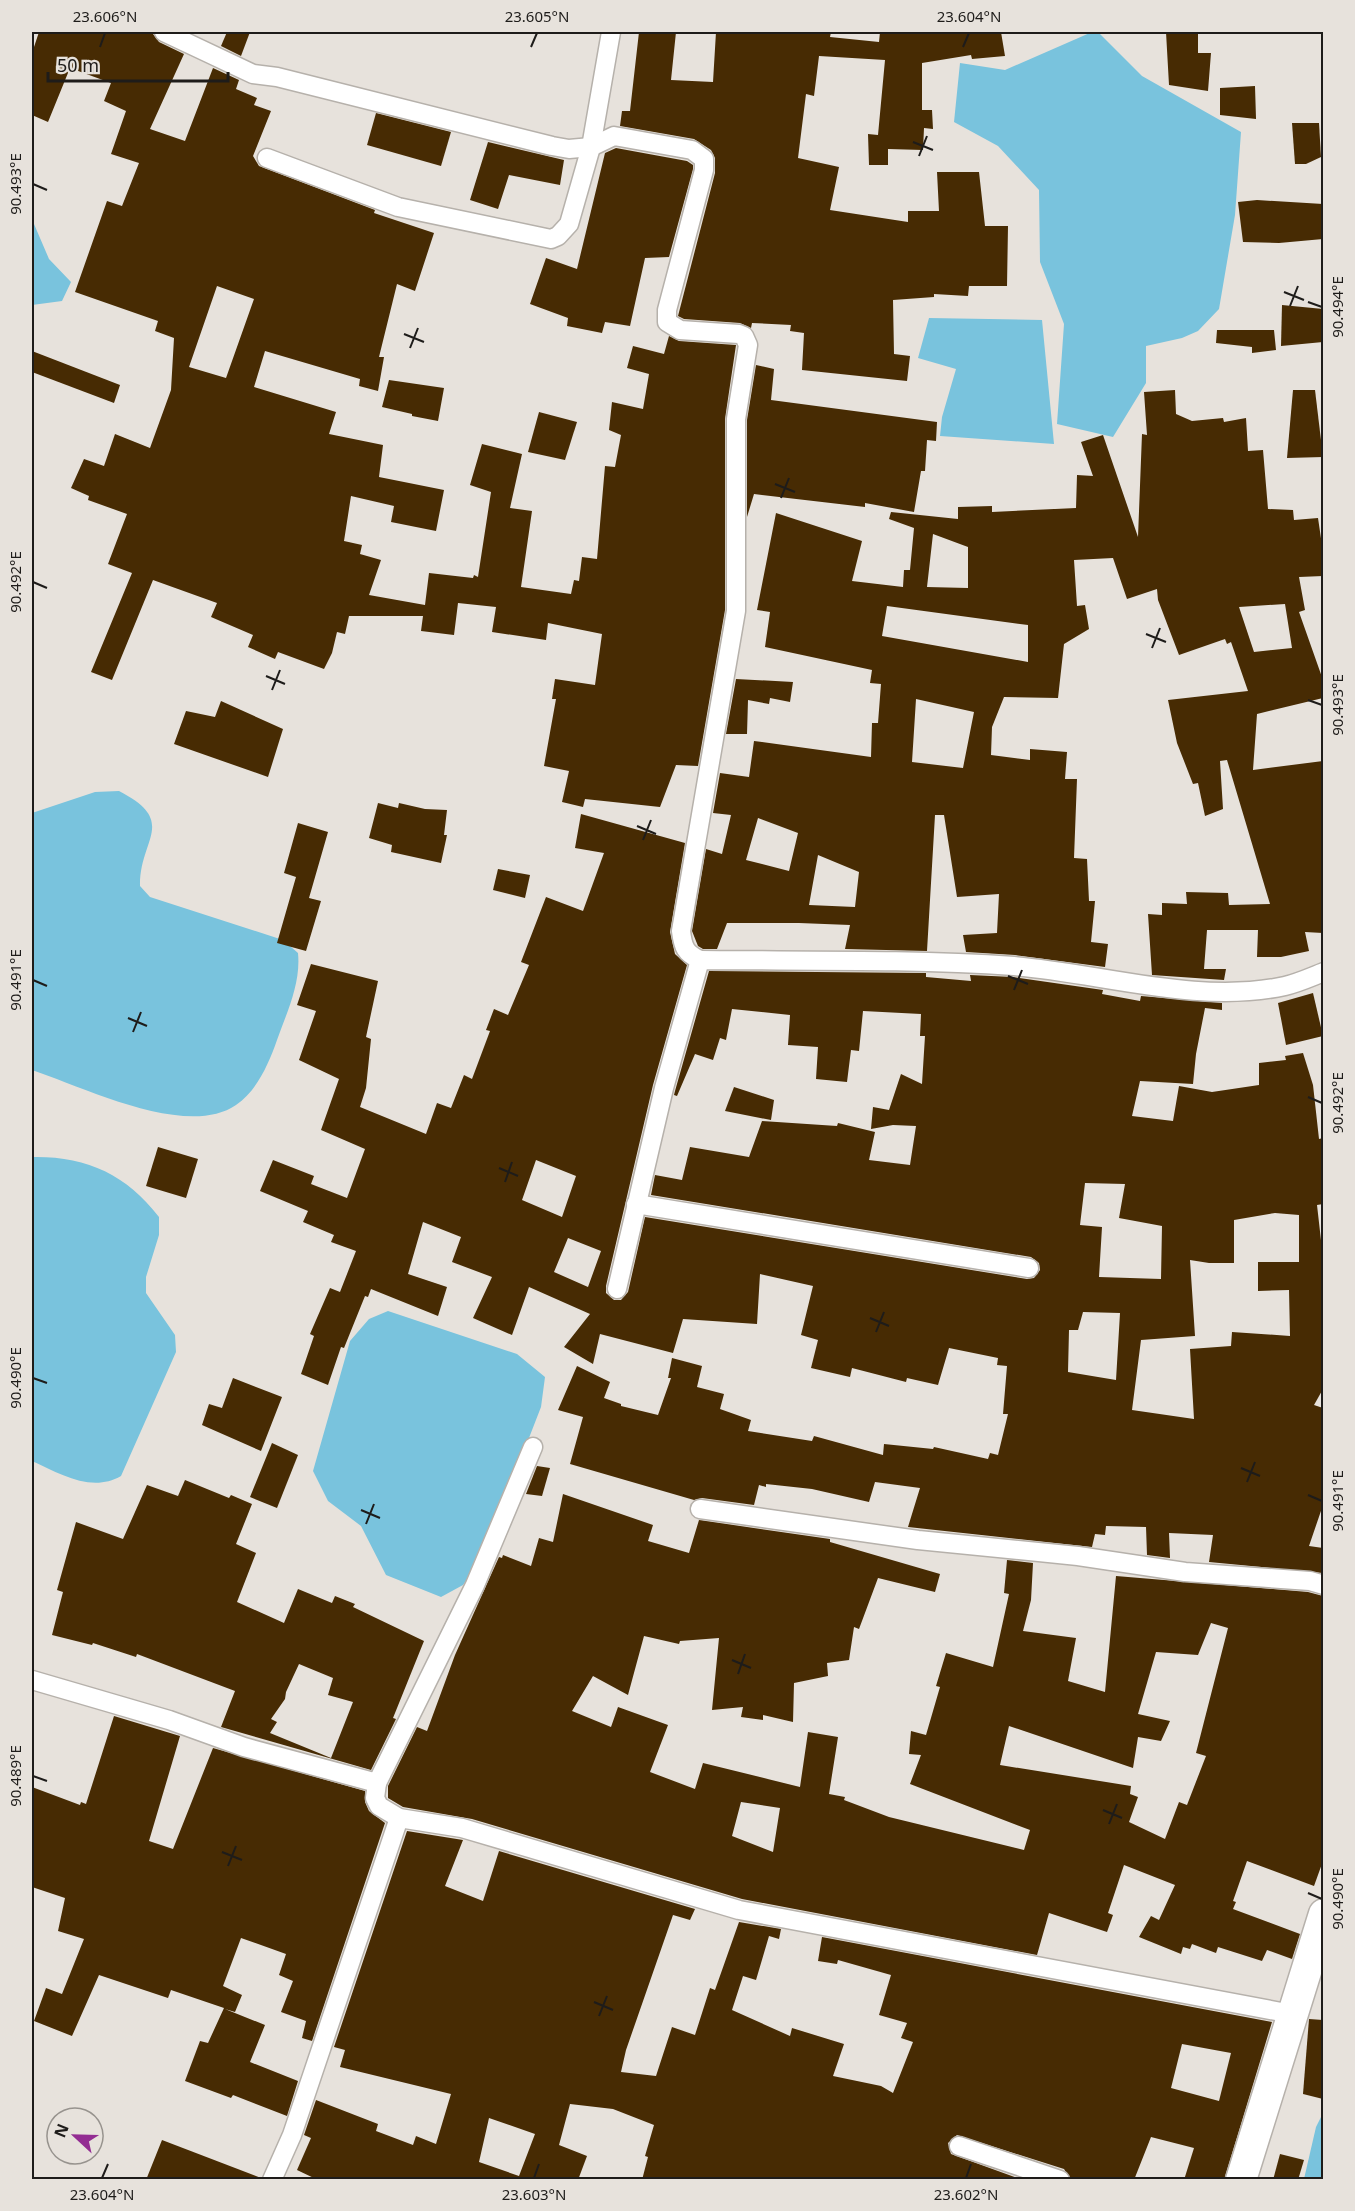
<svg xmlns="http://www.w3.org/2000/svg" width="1355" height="2211" font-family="'Noto Sans',sans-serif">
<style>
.water{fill:#79c3dd}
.building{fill:#472b03;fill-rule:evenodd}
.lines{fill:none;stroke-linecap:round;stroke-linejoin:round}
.street-casing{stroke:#b6b1ab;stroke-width:21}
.primary-casing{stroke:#b6b1ab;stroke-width:33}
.street{stroke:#fff;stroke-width:18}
.primary{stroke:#fff;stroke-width:30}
.ticks{fill:none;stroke:#1e1c1a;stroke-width:2}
.neatline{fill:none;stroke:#1e1c1a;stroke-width:2}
.ticks-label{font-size:15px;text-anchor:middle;fill:#1e1c1a}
</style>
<rect width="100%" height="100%" fill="#e7e2dc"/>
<!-- water -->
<g class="water">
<polygon points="1092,32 1098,32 1142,76 1241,132 1235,215 1219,309 1198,331 1182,338 1146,346 1146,383 1113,437 1057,424 1064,324 1040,262 1039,190 998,146 954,122 960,63 1005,70"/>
<polygon points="32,127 34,224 49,259 71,282 62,301 32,305"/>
<polygon points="929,318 1042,320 1054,444 940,436 942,417 956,369 918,358"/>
<path d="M119,791C179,822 139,839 140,886L150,897L283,940L298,953C301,983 287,1012 277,1040C269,1063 257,1091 236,1105C187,1139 83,1087 32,1070V813L95,792Z"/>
<path d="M32,1157C86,1156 126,1174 159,1217V1235L146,1277V1293L175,1335L176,1352L121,1476C92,1493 60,1474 32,1461Z"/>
<polygon points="388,1311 517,1354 545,1377 541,1407 482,1559 463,1585 441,1597 386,1575 361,1526 328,1501 313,1471 350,1341 369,1319"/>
<polygon points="1323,2113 1323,2179 1304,2179 1316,2127"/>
</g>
<!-- building -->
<g class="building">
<path d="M39,32H144L153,34L159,42L184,54L150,129L185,141L213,68L239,80L236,89L257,98L254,105L271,111L253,156L259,166L375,210L374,213L434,233L415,291L397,284L379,357H384L378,391L359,386L360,379L265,351L254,387L336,412L329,434L383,445L379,477L444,490L436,531L391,522L394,506L351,496L344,541L362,545L360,554L381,560L369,595L425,605L429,573L473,578L474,575L478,577L491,492L470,485L482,444L522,454L510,508L532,511L521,587L571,594L574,580L579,581L582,557L597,559L605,466L615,467L621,435L609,430L612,402L643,409L649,374L627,368L633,346L664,354L669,336L679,341L736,345L725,419V610L698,766L676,765L660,807L585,799L583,807L562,802L569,771L544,766L556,699H552L555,679L595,685L602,634L548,623L546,640L492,632L496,607L458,603L454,635L421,631L423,616H349L345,634L337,632L332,653L324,669L278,652L275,659L248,647L253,635L211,617L217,603L153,580L112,680L91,672L132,573L108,564L127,514L88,500L89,496L71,488L84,459L104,466L115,434L150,448L171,390L174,338L155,331L158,321L75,292L107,201L122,206L139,163L111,154L126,111L104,101L111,83L70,68L48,122L32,115V53ZM217,286L254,299L226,378L189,367Z"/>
<polygon points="227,32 250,32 241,56 221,46"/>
<polygon points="639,32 676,32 671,80 713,82 716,32 831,32 830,37 879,42 880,32 1001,32 1005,56 972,59 971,55 922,63 922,110 932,110 933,129 924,128 923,150 888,149 888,165 869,165 868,134 878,135 885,60 819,56 814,96 806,94 798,158 839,167 830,210 908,222 908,211 939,211 937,172 979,172 985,226 1008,226 1007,286 969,286 968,296 934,294 934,297 893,300 894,354 910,356 907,381 802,370 804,333 790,331 791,325 752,323 751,328 740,323 684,319 678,316 715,173 715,158 711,150 694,139 620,126 622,111 630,111"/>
<polygon points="1166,32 1198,32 1198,53 1211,53 1208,91 1169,85"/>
<polygon points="1255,86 1256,119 1220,115 1220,88"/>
<polygon points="376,113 451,132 441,166 367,145"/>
<polygon points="1292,123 1319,123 1321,157 1306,164 1295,164"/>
<polygon points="488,142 564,160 560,185 509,175 498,209 470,200"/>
<polygon points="616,148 687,161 693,165 693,169 669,257 645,258 630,326 605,322 602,333 567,326 568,318 530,304 546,258 577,269 605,153"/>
<polygon points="1257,200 1323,204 1323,239 1279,243 1243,242 1238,202"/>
<polygon points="1282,305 1323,309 1323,342 1281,346"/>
<polygon points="1217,330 1274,330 1276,350 1252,353 1252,347 1216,343"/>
<polygon points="32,351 120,385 114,403 32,372"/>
<polygon points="756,365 774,369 771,400 937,422 936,441 927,440 925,471 921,471 914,512 865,503 865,507 754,494 747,517 747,420"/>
<polygon points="389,380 444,388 438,421 412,416 412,414 382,407"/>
<path d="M1175,390L1176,414L1192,421L1223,418L1224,422L1246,418L1248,451L1263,450L1268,509L1293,510L1294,520L1318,518L1323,552V576L1299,577L1305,610L1299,612L1323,680V698L1257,714L1253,770L1323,761V933L1305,932L1309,951L1281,957H1257L1258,930H1207L1204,969H1226L1224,980L1152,975L1148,914L1162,915V903L1187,904L1186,892L1228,893L1229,905L1270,904L1227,760L1220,761L1223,809L1205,816L1198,783L1193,784L1177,743L1168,700L1248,691L1231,642L1227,644L1225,639L1179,655L1158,600L1157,589L1127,599L1113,558L1074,560L1077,606L1085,605L1089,629L1064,644L1058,698L1004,697L992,727L991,755L1030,760V749L1067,752L1065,779H1077L1074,858L1087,859L1089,901H1095L1091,942L1108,944L1105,967L1015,955L966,952L963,935L997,933L999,894L957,897L944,815H935L927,951L845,949L850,925L799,923H727L717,949H703L698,946L692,931L706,849L722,854L731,815L713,813L720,773L749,777L754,741L871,757L872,723H878L881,684L870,683L872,670L765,647L770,612L757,610L776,513L862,541L852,581L903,587L904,570H910L914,528L889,519L891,512L958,519V507L992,506V512L1076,508L1077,475L1093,476L1081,442L1103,435L1138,537L1142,434L1147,435L1144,392ZM933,534L968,547V588L927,587ZM1285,604L1292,648L1254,652L1239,607ZM887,606L1028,625V662L882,636ZM916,699L974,712L963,768L912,762ZM758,818L798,833L789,871L746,860ZM818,855L859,872L855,907L809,905Z"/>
<polygon points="1293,390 1315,390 1323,457 1287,458"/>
<polygon points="539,412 577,422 565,460 528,452"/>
<polygon points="736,679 793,682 790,702 770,698 769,704 748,700 747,734 726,734"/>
<polygon points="221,701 283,729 268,777 174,744 186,711 215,717"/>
<polygon points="378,803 398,808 399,803 425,809 447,810 444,835 447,835 441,863 391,852 392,845 369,838"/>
<path d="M581,814L685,843L670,932L675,954L687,965L653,1085L606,1286V1293L614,1300H621L628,1292L645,1217L1027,1279L1034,1278L1040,1270L1039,1263L1031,1257L651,1195L655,1175L682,1180L690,1147L749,1157L762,1121L837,1126L838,1123L875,1132L869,1160L910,1165L916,1126L893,1125L871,1129L873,1107L889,1110L901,1074L922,1084L925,1036H920L921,1014L863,1011L859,1051L851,1050L847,1082L816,1079L818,1047L788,1045L790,1015L732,1009L726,1040L720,1038L713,1060L695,1054L677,1096L674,1095L675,1091L709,971L926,973V977L971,981L970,975L1013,977L1103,990L1102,994L1140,1001L1141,996L1222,1003V1010L1205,1008L1196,1054L1193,1084L1140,1081L1132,1116L1173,1121L1179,1086L1212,1092L1259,1085V1063L1286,1060L1285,1056L1303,1053L1313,1085L1319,1139L1323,1138V1204L1317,1205L1323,1258V1389L1314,1405L1323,1408V1481L1321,1496L1323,1497V1505L1309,1546L1323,1548V1573L1209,1562L1213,1535L1169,1533L1170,1558L1147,1555L1146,1527L1106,1526L1105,1535L1095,1534L1092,1547L908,1527L920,1488L875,1482L869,1502L812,1489L766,1484V1487L759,1485L754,1505L702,1498L694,1500L570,1464L583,1417L558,1410L577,1366L610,1382L604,1398L621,1404V1406L658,1415L671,1378H668L672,1358L702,1366L697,1387L724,1394L720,1409L751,1420L748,1431L812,1441L814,1436L883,1455L884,1444L933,1449L934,1447L988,1459L990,1453L998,1455L1008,1414H1003L1007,1366L997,1365L998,1358L949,1348L938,1385L907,1378L906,1382L852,1368L850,1377L811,1368L818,1340L801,1335L813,1286L760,1274L757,1324L683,1319L673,1353L600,1334L593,1364L564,1347L590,1314L529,1287L512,1335L473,1318L492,1277L452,1262L461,1237L423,1222L408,1274L447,1287L438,1316L371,1289L368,1297L365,1296L344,1348L341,1347L328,1385L301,1374L314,1336L310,1334L330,1288L340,1292L356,1251L331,1242L334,1235L303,1222L308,1211L260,1191L273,1160L314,1176L311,1184L347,1198L365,1149L321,1130L339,1079L299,1060L316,1011L297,1005L311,964L378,981L366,1037L371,1039L366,1088L360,1107L426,1134L437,1103L451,1108L464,1075L472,1079L490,1031L486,1030L494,1009L508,1015L529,965L521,962L546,897L583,911L604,853L575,848ZM536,1160L576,1176L562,1217L522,1200ZM1085,1183L1125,1184L1119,1218L1162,1226L1161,1279L1099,1277L1102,1227L1080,1225ZM1275,1213L1299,1215V1262H1258V1291L1289,1290L1290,1336L1232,1332L1231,1346L1190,1349L1194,1419L1132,1410L1141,1340L1195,1336L1190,1260L1209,1263H1234V1220ZM568,1238L601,1251L588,1287L554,1272ZM1083,1312L1120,1313L1116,1380L1068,1372L1069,1330H1078Z"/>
<polygon points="298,823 328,832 309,898 321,901 306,951 277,943 296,877 284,873"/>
<polygon points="498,869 530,875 525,898 493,890"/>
<polygon points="1313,993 1323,1036 1286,1045 1278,1003"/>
<polygon points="734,1087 774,1100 771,1120 725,1111"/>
<polygon points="158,1147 198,1159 186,1198 146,1186"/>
<polygon points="233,1378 282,1397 261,1451 202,1425 209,1404 222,1408"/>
<polygon points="272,1443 298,1455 277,1508 250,1497"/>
<polygon points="537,1466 550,1468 542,1496 526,1494"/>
<path d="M185,1480L229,1498L231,1495L252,1504L236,1544L256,1553L237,1602L284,1623L298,1589L332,1603L335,1596L355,1604L353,1607L424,1641L393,1718L396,1719L371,1770L221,1727L235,1691L137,1654L136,1657L93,1643L92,1645L52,1635L63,1592L57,1590L76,1522L123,1539L147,1485L178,1496ZM299,1664L333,1678L328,1695L353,1702L331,1758L270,1733L277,1722L271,1719L285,1699L286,1692Z"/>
<path d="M563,1494L653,1525L648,1541L689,1553L699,1520L830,1539V1542L940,1574L935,1592L878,1578L859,1629L854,1627L849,1660L827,1663L828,1676L794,1683L793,1722L763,1715V1720L741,1717L743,1707L712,1710L719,1638L680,1641L679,1644L644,1636L628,1695L593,1676L572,1711L611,1727L618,1707L668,1725L650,1772L695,1789L703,1763L800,1787L808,1732L838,1737L829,1794L845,1797L844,1800L889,1817L1024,1850L1030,1830L910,1784L921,1755L909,1754L911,1731L926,1735L940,1687L936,1686L946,1653L993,1667L1009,1594L1004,1593L1007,1560L1033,1563L1031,1600L1023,1631L1076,1638L1068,1681L1105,1692L1116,1576L1308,1592L1323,1596V1861L1314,1886L1247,1861L1233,1901L1236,1902L1233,1909L1300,1934L1292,1959L1267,1950L1262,1961L1218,1947L1216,1953L1192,1944L1190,1949L1183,1947L1181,1954L1139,1937L1151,1916L1159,1920L1175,1885L1124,1865L1108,1913L1113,1915L1107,1932L1049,1913L1037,1955L742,1899L472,1819L403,1807L388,1798V1786L417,1727L427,1731L455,1655L499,1557L502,1558L503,1555L531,1566L539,1538L553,1542ZM1211,1623L1228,1628L1196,1753L1206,1756L1187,1805L1179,1802L1165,1839L1129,1822L1138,1797L1130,1794L1131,1786L1000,1765L1009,1726L1133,1768L1138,1737L1161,1741L1170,1721L1138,1714L1156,1652L1198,1655ZM741,1802L780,1808L773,1852L732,1836Z"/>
<polygon points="114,1716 180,1736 149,1841 173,1849 213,1748 365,1791 365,1802 369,1811 385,1823 312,2041 302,2038 306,2021 281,2012 293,1981 279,1975 286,1954 241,1938 223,1986 242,1995 235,2012 225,2009 265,2025 250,2062 298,2081 287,2116 233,2095 231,2098 185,2081 200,2041 208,2043 224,2008 171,1990 168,1998 99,1975 72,2036 34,2021 46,1988 62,1994 84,1939 58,1931 65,1898 32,1887 32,1787 80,1805 81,1802 86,1804"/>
<path d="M407,1831L463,1840L445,1886L483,1901L499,1851L695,1909L690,1920L673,1915L626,2050L621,2072L656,2076L672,2027L695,2035L710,1988L715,1990L739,1922L781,1929L779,1939L769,1936L756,1980L743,1976L732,2010L790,2036L792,2028L844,2044L833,2076L881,2086L893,2093L913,2042L901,2038L907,2023L879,2015L891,1975L838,1960L837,1964L818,1961L822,1937L1272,2022L1224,2180H1184L1194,2148L1151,2137L1134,2180H1071L1064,2169L957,2135L948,2143L951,2154L1023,2180H642L648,2157L645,2156L654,2125L613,2109L570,2104L559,2145L587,2156L578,2180H318L297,2170L311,2138L304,2135L316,2100L378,2124L376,2131L413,2145L416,2136L436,2144L451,2094L340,2067L345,2050L334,2047ZM1182,2044L1231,2053L1219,2101L1171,2088ZM489,2118L535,2134L519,2176L479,2162Z"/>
<polygon points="1309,2019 1323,2020 1323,2099 1303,2094"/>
<polygon points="162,2140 261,2178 261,2180 146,2180"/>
<polygon points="1280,2154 1304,2160 1298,2180 1273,2180"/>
</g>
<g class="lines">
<!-- street casing -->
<g class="street-casing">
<g id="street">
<path d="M164,32L253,74L277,77L552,146L569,149L591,147L614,136L692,150L704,159V170L667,310V322L680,330L739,334L744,336L748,345L736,419V611L681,931C683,947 685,953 700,960"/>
<polyline points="267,158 398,207 551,239 558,236 569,224 591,147 611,32"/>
<polyline points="636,1204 1029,1268"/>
<path d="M617,1289L664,1088L700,960C804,961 909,959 1014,966C1100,973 1199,1005 1285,986C1298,983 1311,977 1324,972"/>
<polyline points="700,1509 918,1540 1078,1556 1185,1572 1310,1581 1324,1585"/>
<polyline points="32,1680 169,1720 244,1747 377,1783 375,1798 379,1806 399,1818 462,1828 739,1910 1292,2014"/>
<polyline points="377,1783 475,1585 533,1447"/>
<polyline points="959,2146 1060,2180"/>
<polyline points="272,2180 292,2135 399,1818"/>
</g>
</g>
<!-- primary casing -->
<g class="primary-casing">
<polyline id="primary" points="1241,2180 1324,1914"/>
</g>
<!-- street -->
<use href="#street" class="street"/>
<!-- primary -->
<use href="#primary" class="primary"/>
</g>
<!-- ticks -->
<path class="ticks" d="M100,47L105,33M531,47L537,33M963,47L969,33M913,142L933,150M919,156L927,136M33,184L47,190M1284,292L1304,300M1308,302L1322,307M1290,306L1298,286M404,334L424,342M410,348L418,328M775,484L795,492M781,498L789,478M33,582L47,588M1146,634L1166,642M1152,648L1160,628M266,676L285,684M272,690L280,670M1308,700L1322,705M637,826L656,834M643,840L651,820M1008,976L1028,984M33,980L47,986M1014,990L1022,970M128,1018L147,1026M133,1032L141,1012M1308,1097L1322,1103M499,1168L518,1176M505,1182L512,1162M870,1318L889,1326M876,1332L884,1312M33,1378L47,1383M1241,1468L1260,1476M1247,1482L1255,1462M1308,1495L1322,1501M361,1510L380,1518M366,1524L374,1504M732,1660L751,1668M738,1674L745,1654M33,1776L47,1781M1103,1810L1122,1818M1109,1824L1117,1804M222,1852L242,1860M228,1866L236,1846M1308,1893L1322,1899M594,2002L613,2010M599,2016L607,1996M102,2178L108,2164M534,2178L539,2164M966,2178L971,2164"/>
<!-- border -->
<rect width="1355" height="2211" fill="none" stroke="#e7e2dc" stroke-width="66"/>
<!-- north arrow -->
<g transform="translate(75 2136) rotate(292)"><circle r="28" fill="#e7e2dc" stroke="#97938e" stroke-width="1.5"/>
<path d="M0-4.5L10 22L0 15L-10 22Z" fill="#932d92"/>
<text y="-9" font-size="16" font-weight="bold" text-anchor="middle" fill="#1e1c1a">N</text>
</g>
<!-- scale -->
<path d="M48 72v9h180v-9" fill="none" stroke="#1e1c1a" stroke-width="3"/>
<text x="57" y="72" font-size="18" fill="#1e1c1a" stroke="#e7e2dc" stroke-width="4.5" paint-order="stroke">50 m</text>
<rect x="33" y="33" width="1289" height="2145" class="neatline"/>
<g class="ticks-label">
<text x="105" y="22">23.606°N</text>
<text x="537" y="22">23.605°N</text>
<text x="969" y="22">23.604°N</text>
<text transform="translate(16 184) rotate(-90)" y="5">90.493°E</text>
<text transform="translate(1338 307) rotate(-90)" y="5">90.494°E</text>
<text transform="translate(16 582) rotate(-90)" y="5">90.492°E</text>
<text transform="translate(1338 705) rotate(-90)" y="5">90.493°E</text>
<text transform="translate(16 980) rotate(-90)" y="5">90.491°E</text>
<text transform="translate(1338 1103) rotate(-90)" y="5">90.492°E</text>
<text transform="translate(16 1378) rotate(-90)" y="5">90.490°E</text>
<text transform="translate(1338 1501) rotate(-90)" y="5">90.491°E</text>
<text transform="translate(16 1776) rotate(-90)" y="5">90.489°E</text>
<text transform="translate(1338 1899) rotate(-90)" y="5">90.490°E</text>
<text x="102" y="2200">23.604°N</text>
<text x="534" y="2200">23.603°N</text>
<text x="966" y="2200">23.602°N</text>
</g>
</svg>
